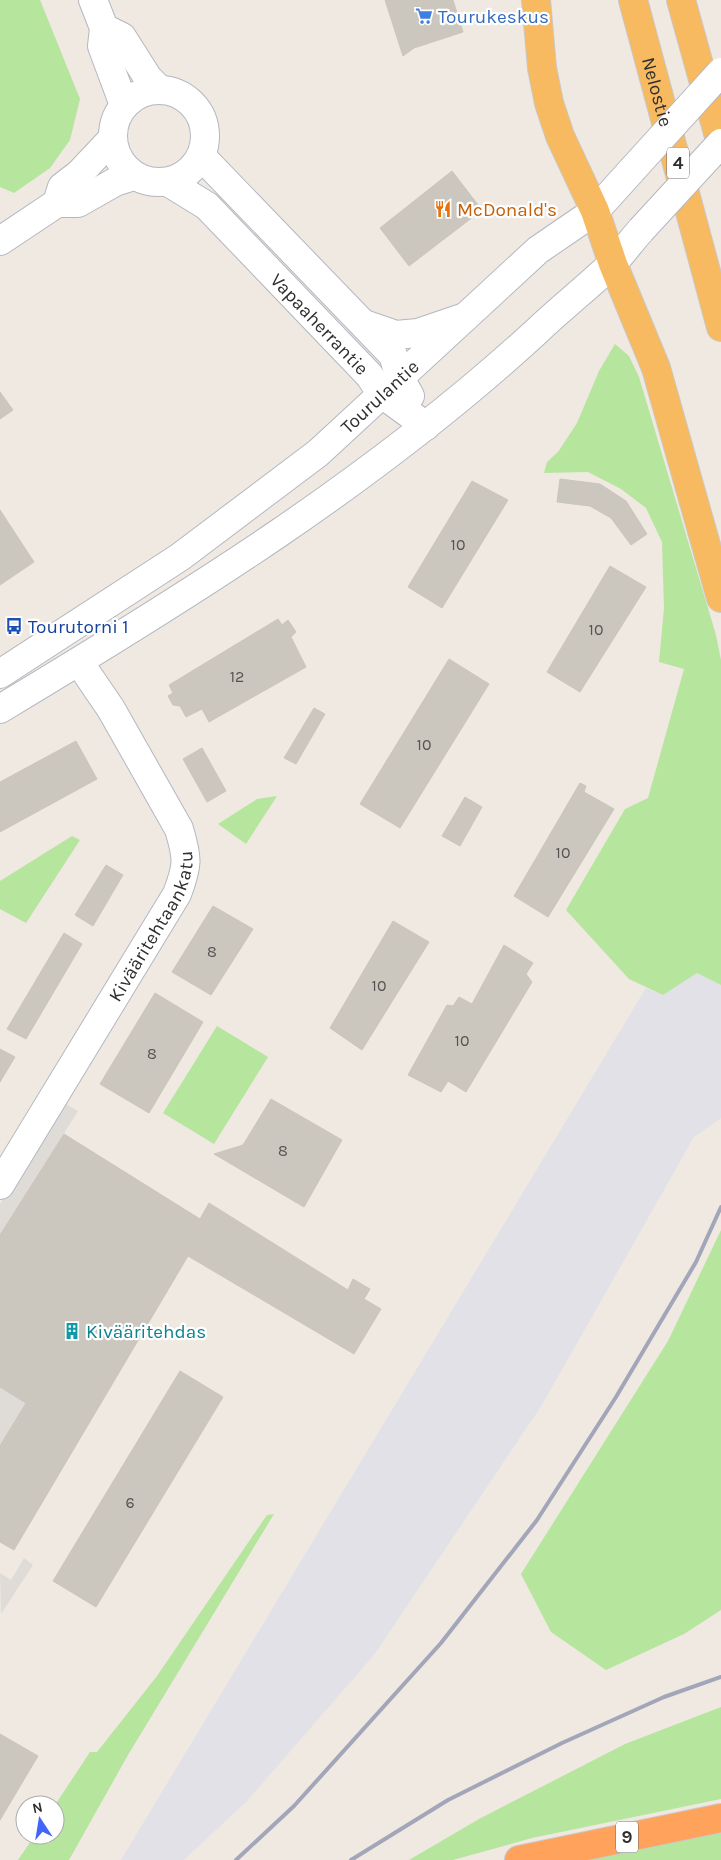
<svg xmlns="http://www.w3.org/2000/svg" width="721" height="1860" font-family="Karla,sans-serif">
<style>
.industrial{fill:#e3e1e8}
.green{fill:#b6e59e}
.plaza{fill:#dfdcd8}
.building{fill:#cbc7bf;stroke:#cbc5ba}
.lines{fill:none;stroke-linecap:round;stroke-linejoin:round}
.minor-casing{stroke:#b4b7c1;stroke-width:30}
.tertiary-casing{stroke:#b4b7c1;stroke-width:30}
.secondary-casing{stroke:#b4b7c1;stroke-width:30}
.trunk-casing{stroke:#c9c9c9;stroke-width:30}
.motorway-casing{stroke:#c9c9c9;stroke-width:30}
.minor{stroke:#fff;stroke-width:28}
.tertiary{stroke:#fff;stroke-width:28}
.secondary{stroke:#fff;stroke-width:28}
.trunk{stroke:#f8ba60;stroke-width:28}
.motorway{stroke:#ffa35c;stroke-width:28}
.rail{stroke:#a3a6b8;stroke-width:4}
.secondary-bridge-casing{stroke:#b4b7c1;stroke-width:30;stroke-linecap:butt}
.secondary-bridge{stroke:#fff;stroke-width:28}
.labels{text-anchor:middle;stroke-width:4.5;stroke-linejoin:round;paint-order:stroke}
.number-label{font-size:16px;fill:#555452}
.shield{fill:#fff;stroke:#6d6d6d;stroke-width:1}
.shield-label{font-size:18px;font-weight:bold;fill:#2e2e2e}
.shop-label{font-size:19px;fill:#366cbe;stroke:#fff;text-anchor:start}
.street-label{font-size:19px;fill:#2e2e2e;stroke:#fff}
.food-label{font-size:19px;fill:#c56008;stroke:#fff;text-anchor:start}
.transit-label{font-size:19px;fill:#164399;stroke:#fff;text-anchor:start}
.culture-label{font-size:19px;fill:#0d838f;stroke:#fff;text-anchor:start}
</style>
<rect width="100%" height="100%" fill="#efe9e1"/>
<!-- industrial -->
<polygon class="industrial" points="697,973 721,985 721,1118 694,1137 542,1405 374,1655 247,1801 184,1860 121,1860 646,988 663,995"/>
<!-- green -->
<g class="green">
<polygon points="0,0 40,0 80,99 70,140 50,168 14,193 0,187"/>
<polygon points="615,344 629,356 639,377 716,635 721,660 721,985 697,973 663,995 629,979 566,910 625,809 648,798 684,669 659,662 664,608 662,542 646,508 621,489 588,472 544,473 547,462 558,452 577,423 599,371"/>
<polygon points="277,796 246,844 218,824 257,799"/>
<polygon points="72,836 80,840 26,923 0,909 0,881"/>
<polygon points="217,1026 268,1057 214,1144 163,1113"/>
<polygon points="721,1230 721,1610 684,1634 606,1670 551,1632 521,1574 668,1341"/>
<polygon points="274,1514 128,1755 69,1860 18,1860 35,1835 55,1835 55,1805 90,1752 97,1752 157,1676 267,1515"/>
<polygon points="721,1707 721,1799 532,1838 453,1860 409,1860 479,1819 625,1744"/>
<polygon points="721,1831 721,1860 567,1860"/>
</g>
<!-- plaza -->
<g class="plaza">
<polygon points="59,1100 78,1111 0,1235 0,1204"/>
<polygon points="0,1387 26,1403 0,1446"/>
<polygon points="24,1558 33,1565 1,1614 0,1573 11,1580"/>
</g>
<!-- building -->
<g class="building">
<polygon points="453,0 463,32 414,48 403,56 385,0"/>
<polygon points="452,171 482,210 409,266 380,228"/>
<polygon points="0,392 13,410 0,419"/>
<polygon points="560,479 600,484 626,501 647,534 631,545 611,518 590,506 557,502"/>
<polygon points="472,481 508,500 442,608 408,587"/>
<polygon points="0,510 34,562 0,585"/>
<polygon points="610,566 646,587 580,692 547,672"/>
<polygon points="278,619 282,625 288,620 296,632 291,637 306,667 209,722 202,709 186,717 180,706 173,705 168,696 173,693 169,685"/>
<polygon points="449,659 489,684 400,828 360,804"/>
<polygon points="314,708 325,714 296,764 284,758"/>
<polygon points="76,741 97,779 0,832 0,782"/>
<polygon points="202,748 226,791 207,802 183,759"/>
<polygon points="580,783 586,786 584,792 614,809 548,917 514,896"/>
<polygon points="465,797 482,807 460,846 442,836"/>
<polygon points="106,865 123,875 93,926 75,915"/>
<polygon points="213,906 253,929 211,995 172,972"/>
<polygon points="393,921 429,942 362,1050 330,1028"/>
<polygon points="64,933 82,944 26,1039 7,1029"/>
<polygon points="504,945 533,963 526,974 532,982 466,1092 448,1081 441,1092 408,1075 447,1005 453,1006 459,997 472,1004"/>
<polygon points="155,993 203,1022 149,1113 100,1084"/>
<polygon points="0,1049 15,1057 0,1082"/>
<polygon points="271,1099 342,1140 304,1207 214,1154 243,1145"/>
<polygon points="64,1134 200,1219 209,1203 348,1290 353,1279 370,1289 364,1299 381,1309 354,1354 188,1256 14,1550 0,1542 0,1446 26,1403 0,1387 0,1235"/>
<polygon points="180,1371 223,1397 96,1607 53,1581"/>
<polygon points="0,1734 38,1756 0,1820"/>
</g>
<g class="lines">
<!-- minor casing -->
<g class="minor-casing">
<g id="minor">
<polyline points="57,203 62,187 79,174 112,139"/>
<polyline points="0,241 57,203 78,203 115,182 134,176"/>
<path id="s1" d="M0,1185L177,894C188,865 188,859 179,829L111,709L79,662"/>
</g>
</g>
<!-- tertiary casing -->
<g class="tertiary-casing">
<g id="tertiary">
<polyline points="93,0 104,28 102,46 124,105"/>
<polyline points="104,28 122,37 148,78 160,90"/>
<circle cx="159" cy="136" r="46"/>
<polyline points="201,156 393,355 400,378 410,396"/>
<path id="s2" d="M168,182L207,206L369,375L382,394L426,426"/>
<polyline points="364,324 396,335 418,333 465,317"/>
</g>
</g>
<!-- secondary casing -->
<g class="secondary-casing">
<g id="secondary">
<path id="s3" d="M0,674L180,557L318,453L538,250L595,211L632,170"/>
<path d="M0,709C188,596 375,480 537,331C561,308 588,287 612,264C622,254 631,241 641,230"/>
</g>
</g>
<!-- trunk casing -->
<g class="trunk-casing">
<g id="trunk">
<polyline points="536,0 542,68 549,103 560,136 595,211 613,264 656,368 721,598"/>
<path id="s4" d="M633,0L721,327"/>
<polyline points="681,0 721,144"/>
</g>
</g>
<!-- motorway casing -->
<g class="motorway-casing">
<polyline id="motorway" points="519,1860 721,1818"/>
</g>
<!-- minor -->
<use href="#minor" class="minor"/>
<!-- tertiary -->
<use href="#tertiary" class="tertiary"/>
<!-- secondary -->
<use href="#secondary" class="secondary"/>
<!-- trunk -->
<use href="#trunk" class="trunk"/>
<!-- motorway -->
<use href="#motorway" class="motorway"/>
<!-- rail -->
<g class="rail">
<polyline points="236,1860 294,1806 441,1643 537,1520 616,1397 696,1262 721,1207"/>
<polyline points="351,1860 448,1800 562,1743 664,1697 721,1677"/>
</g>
<!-- secondary-bridge casing -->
<g class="secondary-bridge-casing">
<g id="secondary-bridge">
<polyline points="632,170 721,72"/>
<polyline points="641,230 721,143"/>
</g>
</g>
<!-- secondary-bridge -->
<use href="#secondary-bridge" class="secondary-bridge"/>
</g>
<!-- icons -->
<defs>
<g id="supermarket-bare" transform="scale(1.35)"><path d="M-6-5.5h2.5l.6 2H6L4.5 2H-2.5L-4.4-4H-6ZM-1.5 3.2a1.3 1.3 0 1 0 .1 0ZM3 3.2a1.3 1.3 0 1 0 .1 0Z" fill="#3f7fe0" stroke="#fff" stroke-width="2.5" paint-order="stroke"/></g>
<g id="restaurant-bare" transform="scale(1.35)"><path d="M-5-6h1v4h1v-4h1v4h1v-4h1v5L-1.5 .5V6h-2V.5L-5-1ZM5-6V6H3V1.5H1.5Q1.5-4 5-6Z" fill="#e8710a" stroke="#fff" stroke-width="2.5" paint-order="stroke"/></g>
<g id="bus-bare" transform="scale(1.35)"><path d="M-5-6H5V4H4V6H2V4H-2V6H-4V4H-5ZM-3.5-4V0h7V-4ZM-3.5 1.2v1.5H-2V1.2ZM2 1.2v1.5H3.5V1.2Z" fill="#1a4fb4" stroke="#fff" stroke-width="2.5" paint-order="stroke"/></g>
<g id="building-bare" transform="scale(1.35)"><path d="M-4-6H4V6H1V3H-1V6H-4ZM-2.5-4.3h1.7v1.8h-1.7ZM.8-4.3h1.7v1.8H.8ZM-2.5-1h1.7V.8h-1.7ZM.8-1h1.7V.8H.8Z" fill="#0f9aa8" stroke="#fff" stroke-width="2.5" paint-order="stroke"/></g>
</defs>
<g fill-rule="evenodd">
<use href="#supermarket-bare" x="424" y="16"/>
<use href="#restaurant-bare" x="443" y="209"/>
<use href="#bus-bare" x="14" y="626"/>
<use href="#building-bare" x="72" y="1331"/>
</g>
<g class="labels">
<!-- number labels -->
<g class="number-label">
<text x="458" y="550">10</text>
<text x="596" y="635">10</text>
<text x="237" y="682">12</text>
<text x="424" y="750">10</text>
<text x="563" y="858">10</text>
<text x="212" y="957">8</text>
<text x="379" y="991">10</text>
<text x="462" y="1046">10</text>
<text x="152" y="1059">8</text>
<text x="283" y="1156">8</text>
<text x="130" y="1508">6</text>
</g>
<!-- shield labels -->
<g class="shield">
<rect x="667" y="147.5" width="22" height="31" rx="4"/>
<rect x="616" y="1821.5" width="22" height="31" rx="4"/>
</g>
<g class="shield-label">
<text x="678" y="169">4</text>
<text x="627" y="1843">9</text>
</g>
<!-- shop labels -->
<g class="shop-label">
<text x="438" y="23">Tourukeskus</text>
</g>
<!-- street labels -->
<g class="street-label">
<text dy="7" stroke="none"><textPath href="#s4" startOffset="95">Nelostie</textPath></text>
<text dy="7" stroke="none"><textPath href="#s2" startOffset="209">Vapaaherrantie</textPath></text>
<text dy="7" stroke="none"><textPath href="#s3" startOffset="471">Tourulantie</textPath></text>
<text dy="7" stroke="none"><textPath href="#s1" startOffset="301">Kivääritehtaankatu</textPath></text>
</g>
<!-- food labels -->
<g class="food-label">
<text x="457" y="216">McDonald's</text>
</g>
<!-- transit labels -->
<g class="transit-label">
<text x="28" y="633">Tourutorni 1</text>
</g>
<!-- culture labels -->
<g class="culture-label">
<text x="86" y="1338">Kivääritehdas</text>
</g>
</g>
<!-- north arrow -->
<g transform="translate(40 1820) rotate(348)"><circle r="24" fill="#ffffff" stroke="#ababab"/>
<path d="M0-4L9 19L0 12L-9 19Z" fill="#4264fb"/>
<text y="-8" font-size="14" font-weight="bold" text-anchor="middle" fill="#2e2e2e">N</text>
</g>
</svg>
